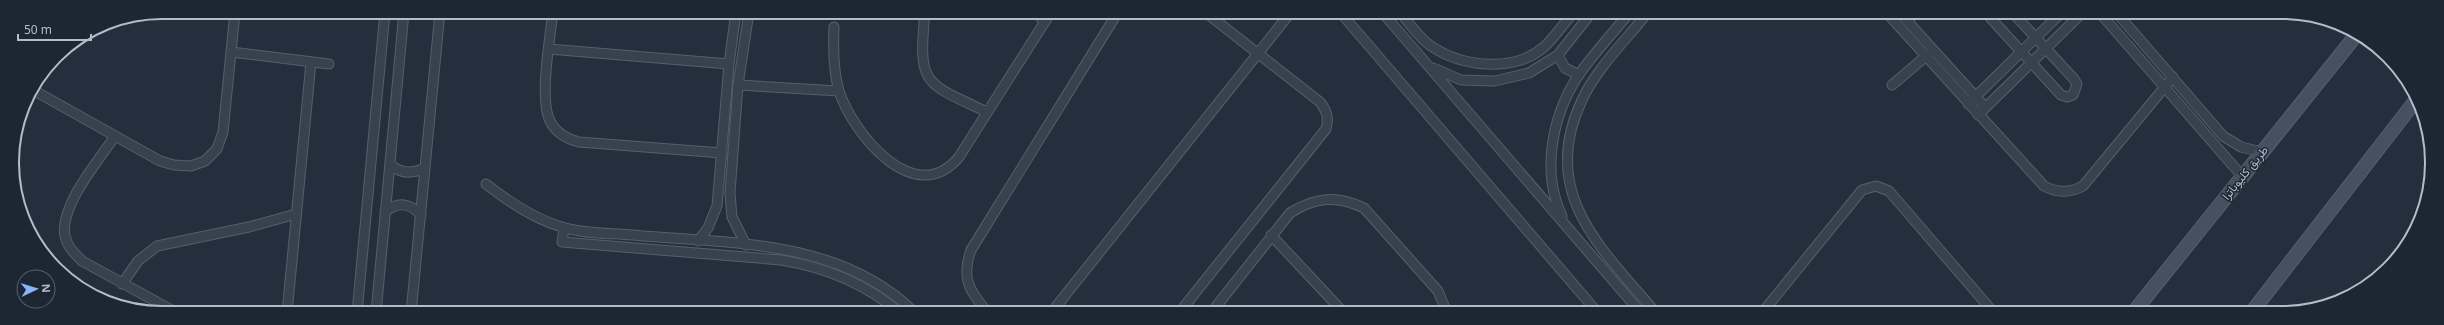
<svg xmlns="http://www.w3.org/2000/svg" width="2444" height="325" font-family="'Noto Sans',Vazirmatn,sans-serif">
<style>
.lines{fill:none;stroke-linecap:round;stroke-linejoin:round}
.street-casing{stroke:#565f6c;stroke-width:11}
.secondary-casing{stroke:#565f6c;stroke-width:15}
.street{stroke:#38414e;stroke-width:9}
.secondary{stroke:#465061;stroke-width:13}
.labels{text-anchor:middle;stroke-width:3;stroke-linejoin:round;paint-order:stroke}
.street-label{font-size:12px;fill:#b4bcc9;stroke:#1d2633}
.rim{fill:none;stroke:#b4bcc9;stroke-width:2}
</style>
<rect width="100%" height="100%" fill="#242f3e"/>
<g class="lines">
<!-- street casing -->
<g class="street-casing">
<g id="street">
<path d="M553,12C550,38 539,99 550,121C556,133 567,139 579,142L722,153"/>
<path d="M925,12C918,85 923,82 987,112"/>
<polyline points="1035,12 1045,22"/>
<polyline points="1340,12 1598,313"/>
<polyline points="1382,12 1641,313"/>
<path d="M1400,12C1409,23 1419,38 1431,46C1462,67 1514,73 1544,47C1555,37 1564,23 1574,12"/>
<path d="M1648,12C1627,39 1596,69 1582,100C1538,193 1601,248 1656,313"/>
<path d="M1886,12L2044,186C2057,193 2070,193 2083,186L2173,77"/>
<polyline points="1899,12 1985,107"/>
<polyline points="1985,12 2061,95 2067,97 2073,95 2077,84 2074,79 2012,12"/>
<polyline points="2099,12 2242,176"/>
<polyline points="2116,12 2223,136 2241,147 2262,152"/>
<polyline points="1907,21 1916,12"/>
<path d="M834,27C833,49 833,70 839,91C853,134 915,210 959,157L1051,12"/>
<polyline points="549,49 729,64"/>
<polyline points="231,52 329,64"/>
<polyline points="1558,55 1565,68 1579,75"/>
<polyline points="55,57 57,55"/>
<polyline points="1433,68 1461,80 1495,81 1529,73 1558,55 1592,12"/>
<polyline points="738,85 839,91"/>
<polyline points="1892,85 1931,52"/>
<polyline points="33,90 160,161 174,165 191,166 205,161 217,149 223,132 235,12"/>
<polyline points="1968,104 2062,12"/>
<polyline points="1978,115 2083,12"/>
<path d="M115,136C99,160 59,206 65,236C67,246 74,253 82,261L177,313"/>
<path d="M390,164C400,174 412,174 425,168"/>
<path d="M486,184C509,202 534,219 562,227C584,234 610,233 632,235C729,244 840,238 915,313"/>
<path d="M385,212C398,201 410,203 421,215"/>
<path d="M1562,216C1541,172 1552,116 1578,76C1593,54 1613,33 1630,12"/>
<path d="M564,228L562,242L781,260C825,267 865,283 900,313"/>
<polyline points="1271,235 1344,313"/>
<polyline points="698,241 708,228 717,206 729,64 736,12"/>
<polyline points="746,245 732,217 730,193 738,85 749,12"/>
<polyline points="122,284 138,261 157,246 249,227 296,214"/>
<polyline points="287,313 311,62"/>
<polyline points="357,313 385,12"/>
<polyline points="376,313 404,12"/>
<polyline points="411,313 440,12"/>
<path d="M988,313C969,291 961,278 971,250L1118,12"/>
<polyline points="1051,313 1291,12"/>
<path d="M1179,313L1326,129C1329,118 1327,111 1320,102L1205,12"/>
<path d="M1211,313L1290,213C1315,197 1337,195 1364,208L1438,291L1447,313"/>
<polyline points="1762,313 1862,190 1876,186 1889,191 1994,313"/>
</g>
</g>
<!-- secondary casing -->
<g class="secondary-casing">
<g id="secondary">
<polyline points="2133,313 2357,34"/>
<polyline points="2251,313 2416,100"/>
</g>
</g>
<!-- street -->
<use href="#street" class="street"/>
<!-- secondary -->
<use href="#secondary" class="secondary"/>
</g>
<g class="labels">
<!-- street labels -->
<g class="street-label">
<text transform="translate(2245 173) rotate(-51)" y="4">طريق كليوباترا</text>
</g>
</g>
<!-- crop -->
<path d="M0 0H2444V325H0ZM162 19H2282A143 143 0 0 1 2425 162V163A143 143 0 0 1 2282 306H162A143 143 0 0 1 19 163V162A143 143 0 0 1 162 19Z" fill="#1d2633" fill-rule="evenodd"/>
<path class="rim" d="M162 19H2282A143 143 0 0 1 2425 162V163A143 143 0 0 1 2282 306H162A143 143 0 0 1 19 163V162A143 143 0 0 1 162 19Z"/>
<!-- north arrow -->
<g transform="translate(36 289) rotate(86)"><circle r="19" fill="#1d2633" stroke="#59626f"/>
<path d="M0-3L7 15L0 10L-7 15Z" fill="#8ab4f8"/>
<text y="-6" font-size="11" font-weight="bold" text-anchor="middle" fill="#b4bcc9">N</text>
</g>
<!-- scale -->
<path d="M18 34v6h73v-6" fill="none" stroke="#b4bcc9" stroke-width="2"/>
<text x="24" y="34" font-size="12" fill="#b4bcc9" stroke="#1d2633" stroke-width="3" paint-order="stroke">50 m</text>
</svg>
